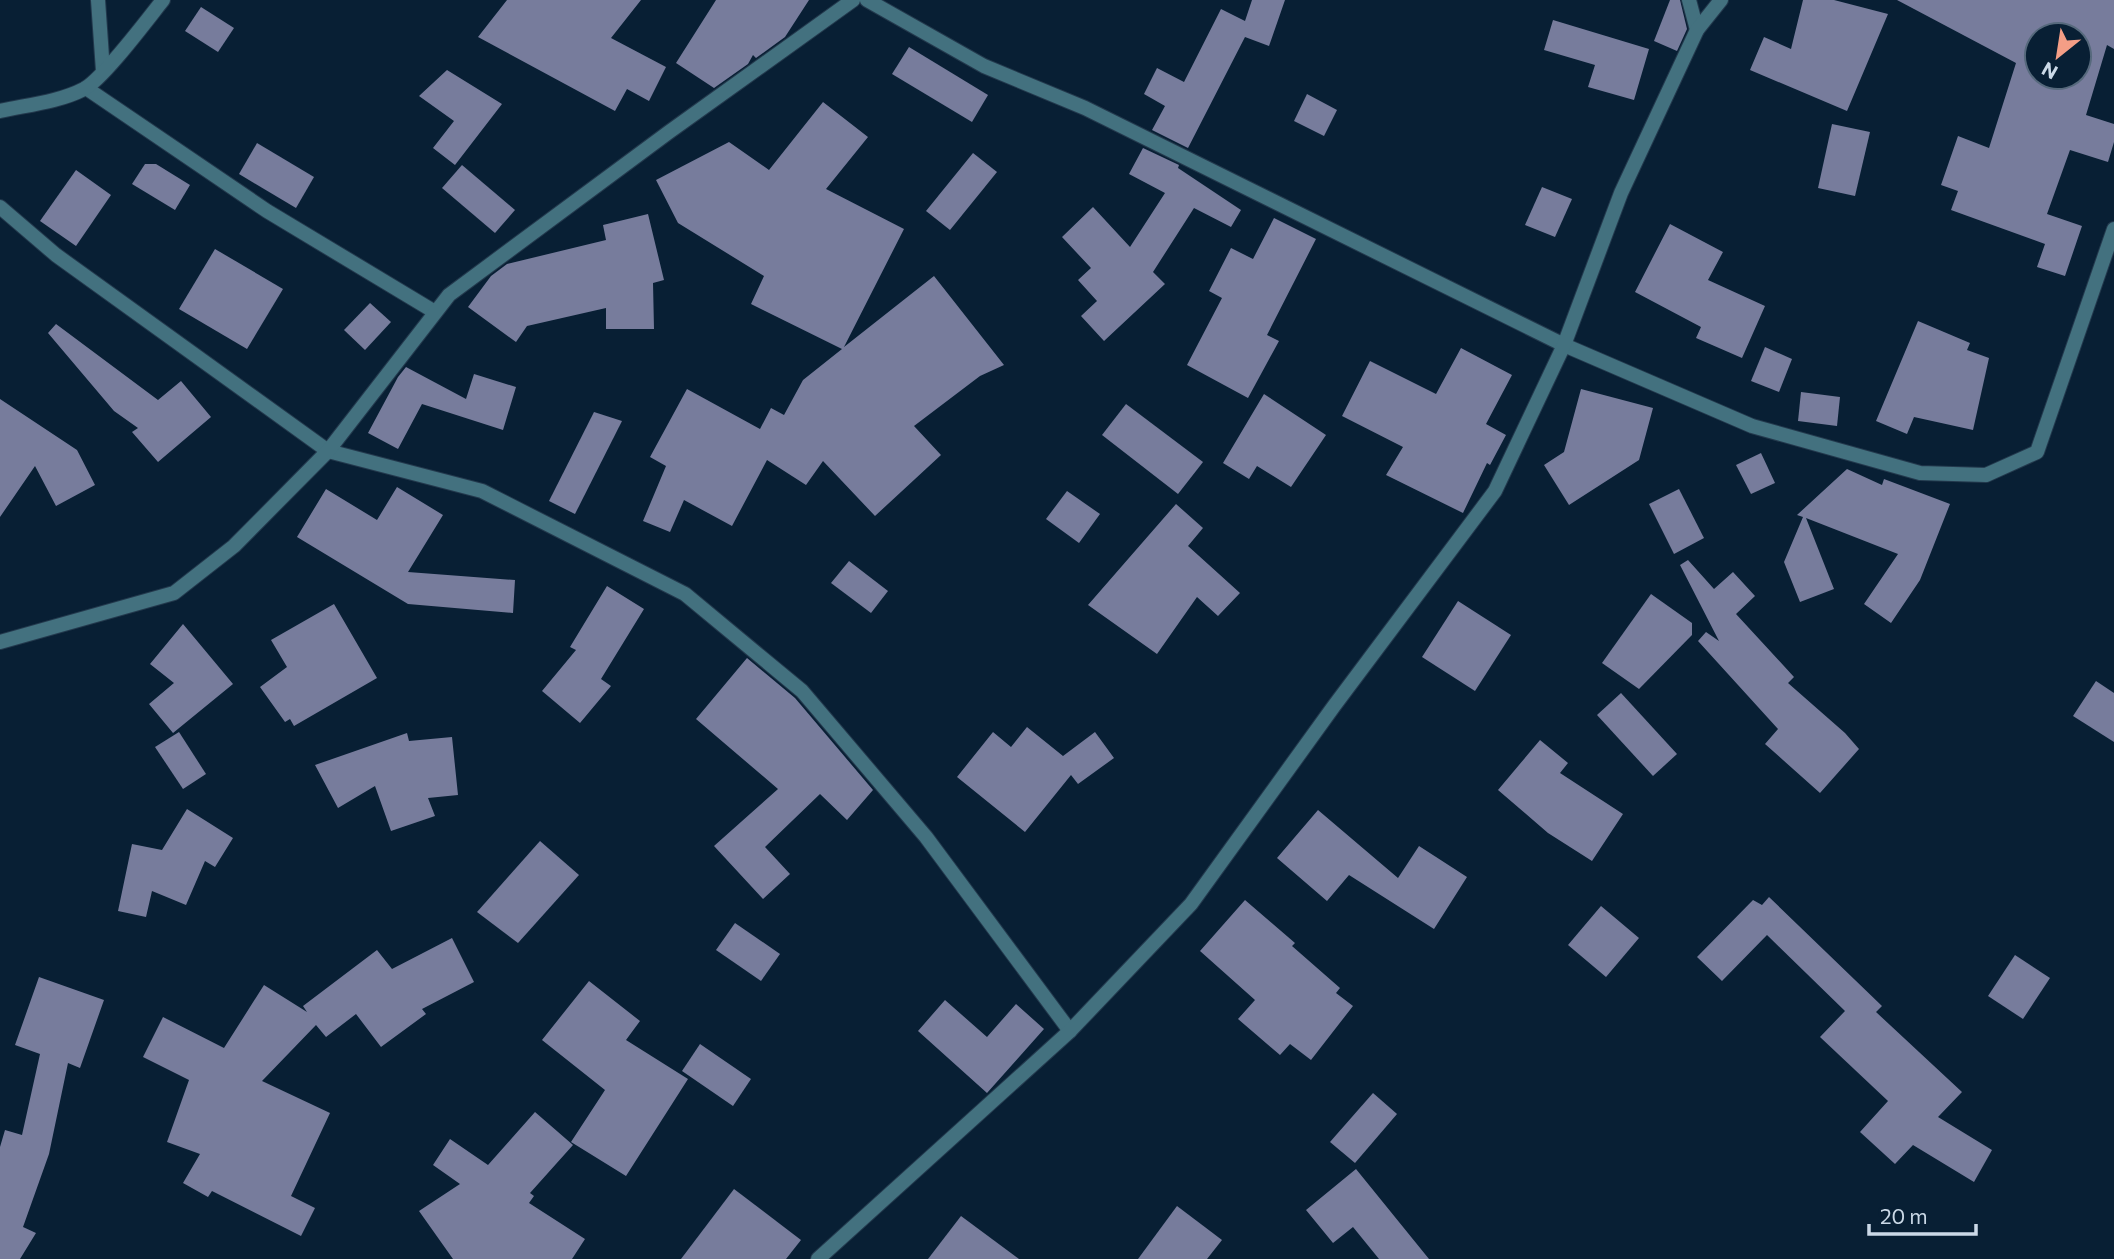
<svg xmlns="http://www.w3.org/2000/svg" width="2114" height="1259" font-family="Commissioner,sans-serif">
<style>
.building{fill:#777c9c;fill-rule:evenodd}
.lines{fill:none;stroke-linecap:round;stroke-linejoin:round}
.minor-casing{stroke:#23394d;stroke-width:16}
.minor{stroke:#43717f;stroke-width:14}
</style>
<rect width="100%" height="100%" fill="#081f34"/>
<!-- building -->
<g class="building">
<polygon points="507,0 641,0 611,38 666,67 649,101 627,89 615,111 478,37"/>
<polygon points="716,0 809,0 785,37 756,58 753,55 748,64 714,88 676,63"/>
<polygon points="1252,0 1285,0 1269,46 1245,37 1188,148 1152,130 1165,106 1144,94 1157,68 1184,82 1221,9 1245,21"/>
<polygon points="1670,0 1680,0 1687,29 1677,51 1654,41"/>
<polygon points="1803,0 1834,0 1888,14 1847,111 1750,70 1764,37 1791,49"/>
<path d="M1897,0H2114V49L2107,45L2086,115L2114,124V142L2108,162L2070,150L2047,214L2082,226L2065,276L2037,267L2045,244L1951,210L1958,191L1941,185L1958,136L1989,148L2016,63ZM2037,35H2079V77H2037Z"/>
<polygon points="201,7 234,28 218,52 185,31"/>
<polygon points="1553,20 1649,49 1634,100 1588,87 1595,65 1544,50"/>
<polygon points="909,47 988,95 972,122 892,74"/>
<polygon points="447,70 502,104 455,165 433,148 454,121 419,96"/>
<polygon points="1307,94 1337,110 1324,136 1294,121"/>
<polygon points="823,102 868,137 826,189 904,229 844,347 934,276 1004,365 980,376 914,426 941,455 875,516 823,461 806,485 767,460 732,526 684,500 670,532 643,521 666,466 650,457 687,389 760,429 771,408 784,415 803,380 842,349 751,304 764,276 678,223 656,180 729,142 769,170"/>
<polygon points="1832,124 1870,132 1855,196 1818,188"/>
<polygon points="257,143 314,177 296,208 239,174"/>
<polygon points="1143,148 1179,165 1178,168 1241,210 1231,227 1194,208 1153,272 1165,284 1104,341 1081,316 1097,301 1078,280 1091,268 1062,237 1093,207 1130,247 1165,193 1129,174"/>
<polygon points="973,153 997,172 950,230 926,211"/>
<polygon points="145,164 156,164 190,185 175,210 132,184"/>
<polygon points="462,165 515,210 495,233 442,188"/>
<polygon points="76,170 111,195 76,246 40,221"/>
<polygon points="1542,187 1572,199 1555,237 1525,225"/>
<polygon points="648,214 664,280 653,283 654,329 606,329 606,308 527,326 516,342 468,307 491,276 507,264 606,240 603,225"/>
<polygon points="1274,218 1316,239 1267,335 1279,341 1248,398 1187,365 1222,298 1209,291 1231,248 1253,259"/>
<polygon points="1670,224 1723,252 1708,280 1765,306 1742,358 1696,338 1701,327 1635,292"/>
<polygon points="215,249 283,289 247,349 179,309"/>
<polygon points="370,303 391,322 365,350 344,330"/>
<polygon points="1918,321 1970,343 1967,350 1989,358 1973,430 1914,417 1907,434 1876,421"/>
<polygon points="56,324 158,400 181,381 211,417 158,462 132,432 138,428 114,411 48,333"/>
<polygon points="1765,347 1792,359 1779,392 1751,381"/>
<polygon points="1461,348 1512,375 1486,424 1506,435 1490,465 1487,463 1463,513 1386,475 1403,447 1342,416 1370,361 1436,394"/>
<polygon points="406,367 466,399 474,374 516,387 503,430 422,404 398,449 368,433 398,377"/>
<polygon points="1581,389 1653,408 1639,460 1569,505 1544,465 1564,452"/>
<polygon points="1801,392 1840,397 1837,426 1798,421"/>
<polygon points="1264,394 1326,435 1291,487 1257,466 1249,479 1223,463"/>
<polygon points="0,399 77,450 95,485 56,506 35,466 0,517"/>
<polygon points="1126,404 1203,462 1178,494 1102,435"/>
<polygon points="594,412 622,421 575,514 549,501"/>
<polygon points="1761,453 1775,483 1751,494 1736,465"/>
<polygon points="1847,469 1882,485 1884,479 1950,504 1920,580 1891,623 1864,604 1898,554 1806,518 1834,589 1800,602 1784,562 1803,517 1797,515"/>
<polygon points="397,487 443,515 408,572 515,580 513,613 408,604 297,537 326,489 377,520"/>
<polygon points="1679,489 1704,538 1674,554 1649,504"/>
<polygon points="1067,491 1100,514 1079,543 1046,519"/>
<polygon points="1176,504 1203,528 1188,546 1240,593 1218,616 1197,597 1157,654 1088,605"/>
<polygon points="1688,560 1714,589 1733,572 1755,596 1736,614 1794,677 1788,683 1845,733 1859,749 1820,793 1765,744 1778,729 1698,641 1706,632 1719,641 1680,565"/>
<polygon points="849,561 888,591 871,613 831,583"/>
<polygon points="607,586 644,609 601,679 611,686 580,723 542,691 576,650 570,647"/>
<polygon points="1651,594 1692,623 1692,635 1639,689 1602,663"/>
<polygon points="1458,601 1511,635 1475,691 1422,657"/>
<polygon points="334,604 377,678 294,726 290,719 285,722 260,687 287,667 271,640"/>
<polygon points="183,624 233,684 173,733 149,704 174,683 150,664"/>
<polygon points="747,658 795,698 873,790 847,820 820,794 765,847 790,874 763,899 714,846 778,789 696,719"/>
<polygon points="2096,681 2114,693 2114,742 2073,716"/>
<polygon points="1621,693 1677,754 1653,776 1597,715"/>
<polygon points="1027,727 1063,756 1095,732 1114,758 1078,784 1071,775 1025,832 957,777 993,732 1011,747"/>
<polygon points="179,732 206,774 183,789 155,747"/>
<polygon points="407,733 409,741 452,737 458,795 428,798 435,816 391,831 375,786 338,808 315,765"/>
<polygon points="1540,740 1568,763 1560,773 1623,814 1592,861 1548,833 1498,790"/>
<polygon points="187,809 233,838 215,867 205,861 186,905 152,891 146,917 118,911 132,844 162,850"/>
<polygon points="1318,810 1398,878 1419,846 1467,877 1434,929 1349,875 1327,901 1277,858"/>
<polygon points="540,841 579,875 518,943 477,912"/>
<polygon points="1769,897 1882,1006 1876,1012 1962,1092 1938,1117 1992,1150 1974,1182 1913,1145 1895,1164 1860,1132 1888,1101 1820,1037 1845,1011 1767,935 1722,981 1697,957 1753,900 1762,905"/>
<polygon points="1245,900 1295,943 1292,946 1340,988 1336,993 1353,1006 1311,1060 1290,1044 1280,1055 1238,1019 1255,1000 1200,951"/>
<polygon points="1601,906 1639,938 1606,977 1568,945"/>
<polygon points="735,923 780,954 761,981 716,950"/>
<polygon points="452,938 474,982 422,1009 426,1014 381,1047 356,1014 326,1037 316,1025 262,1081 330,1113 291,1196 315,1208 301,1236 212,1191 208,1197 183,1183 200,1154 167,1142 189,1080 143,1057 163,1017 224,1048 264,985 307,1012 303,1006 377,950 392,969"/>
<polygon points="2015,955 2050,978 2023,1019 1988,996"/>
<polygon points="39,977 104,1000 80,1068 68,1063 49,1154 23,1227 36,1233 20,1259 0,1259 0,1147 5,1130 22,1135 40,1054 15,1045"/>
<polygon points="589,981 640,1021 626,1040 688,1079 626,1176 571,1142 605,1090 542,1040"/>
<polygon points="945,1000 987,1037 1016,1004 1044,1029 987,1093 918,1031"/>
<polygon points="700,1044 751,1079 733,1106 682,1071"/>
<polygon points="1373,1093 1397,1114 1355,1163 1330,1142"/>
<polygon points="535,1112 573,1145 530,1193 534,1196 529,1203 585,1239 572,1259 453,1259 419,1211 460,1184 433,1165 450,1139 488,1165"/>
<polygon points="1356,1169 1429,1259 1379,1259 1353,1227 1333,1243 1306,1210"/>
<polygon points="734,1189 801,1240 786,1259 681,1259"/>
<polygon points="1177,1206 1222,1240 1207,1259 1138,1259"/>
<polygon points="961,1216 1019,1259 928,1259"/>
</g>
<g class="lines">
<!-- minor casing -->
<g class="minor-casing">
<g id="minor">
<polyline points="98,0 103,71"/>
<polyline points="867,0 984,66 1085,108 1564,345 1752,426 1920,473 1986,475 2037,452 2114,229"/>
<polyline points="1689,0 1697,30"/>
<polyline points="86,88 267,211 435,312"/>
<path d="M0,111C27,105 59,102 84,89C103,79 147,20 163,0"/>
<polyline points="0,207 56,255 328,451 482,491 685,594 802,691 926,837 1070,1031"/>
<polyline points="0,642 174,593 234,546 328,451 449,295 669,132 853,0"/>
<polyline points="818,1259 1070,1031 1191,904 1334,706 1495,491 1564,345 1621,193 1697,30 1721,0"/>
</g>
</g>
<!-- minor -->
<use href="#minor" class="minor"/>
</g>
<!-- north arrow -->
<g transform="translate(2058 56) rotate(210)"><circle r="33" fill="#081f34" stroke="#56697c" stroke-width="2"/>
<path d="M0-5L12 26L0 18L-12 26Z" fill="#f49e86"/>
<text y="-10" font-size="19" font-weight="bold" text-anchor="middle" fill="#cbd9e7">N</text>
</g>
<!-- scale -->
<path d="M1869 1224v10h107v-10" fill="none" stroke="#cbd9e7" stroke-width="3.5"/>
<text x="1880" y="1224" font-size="21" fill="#cbd9e7" stroke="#081f34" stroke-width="5" paint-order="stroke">20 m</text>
</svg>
